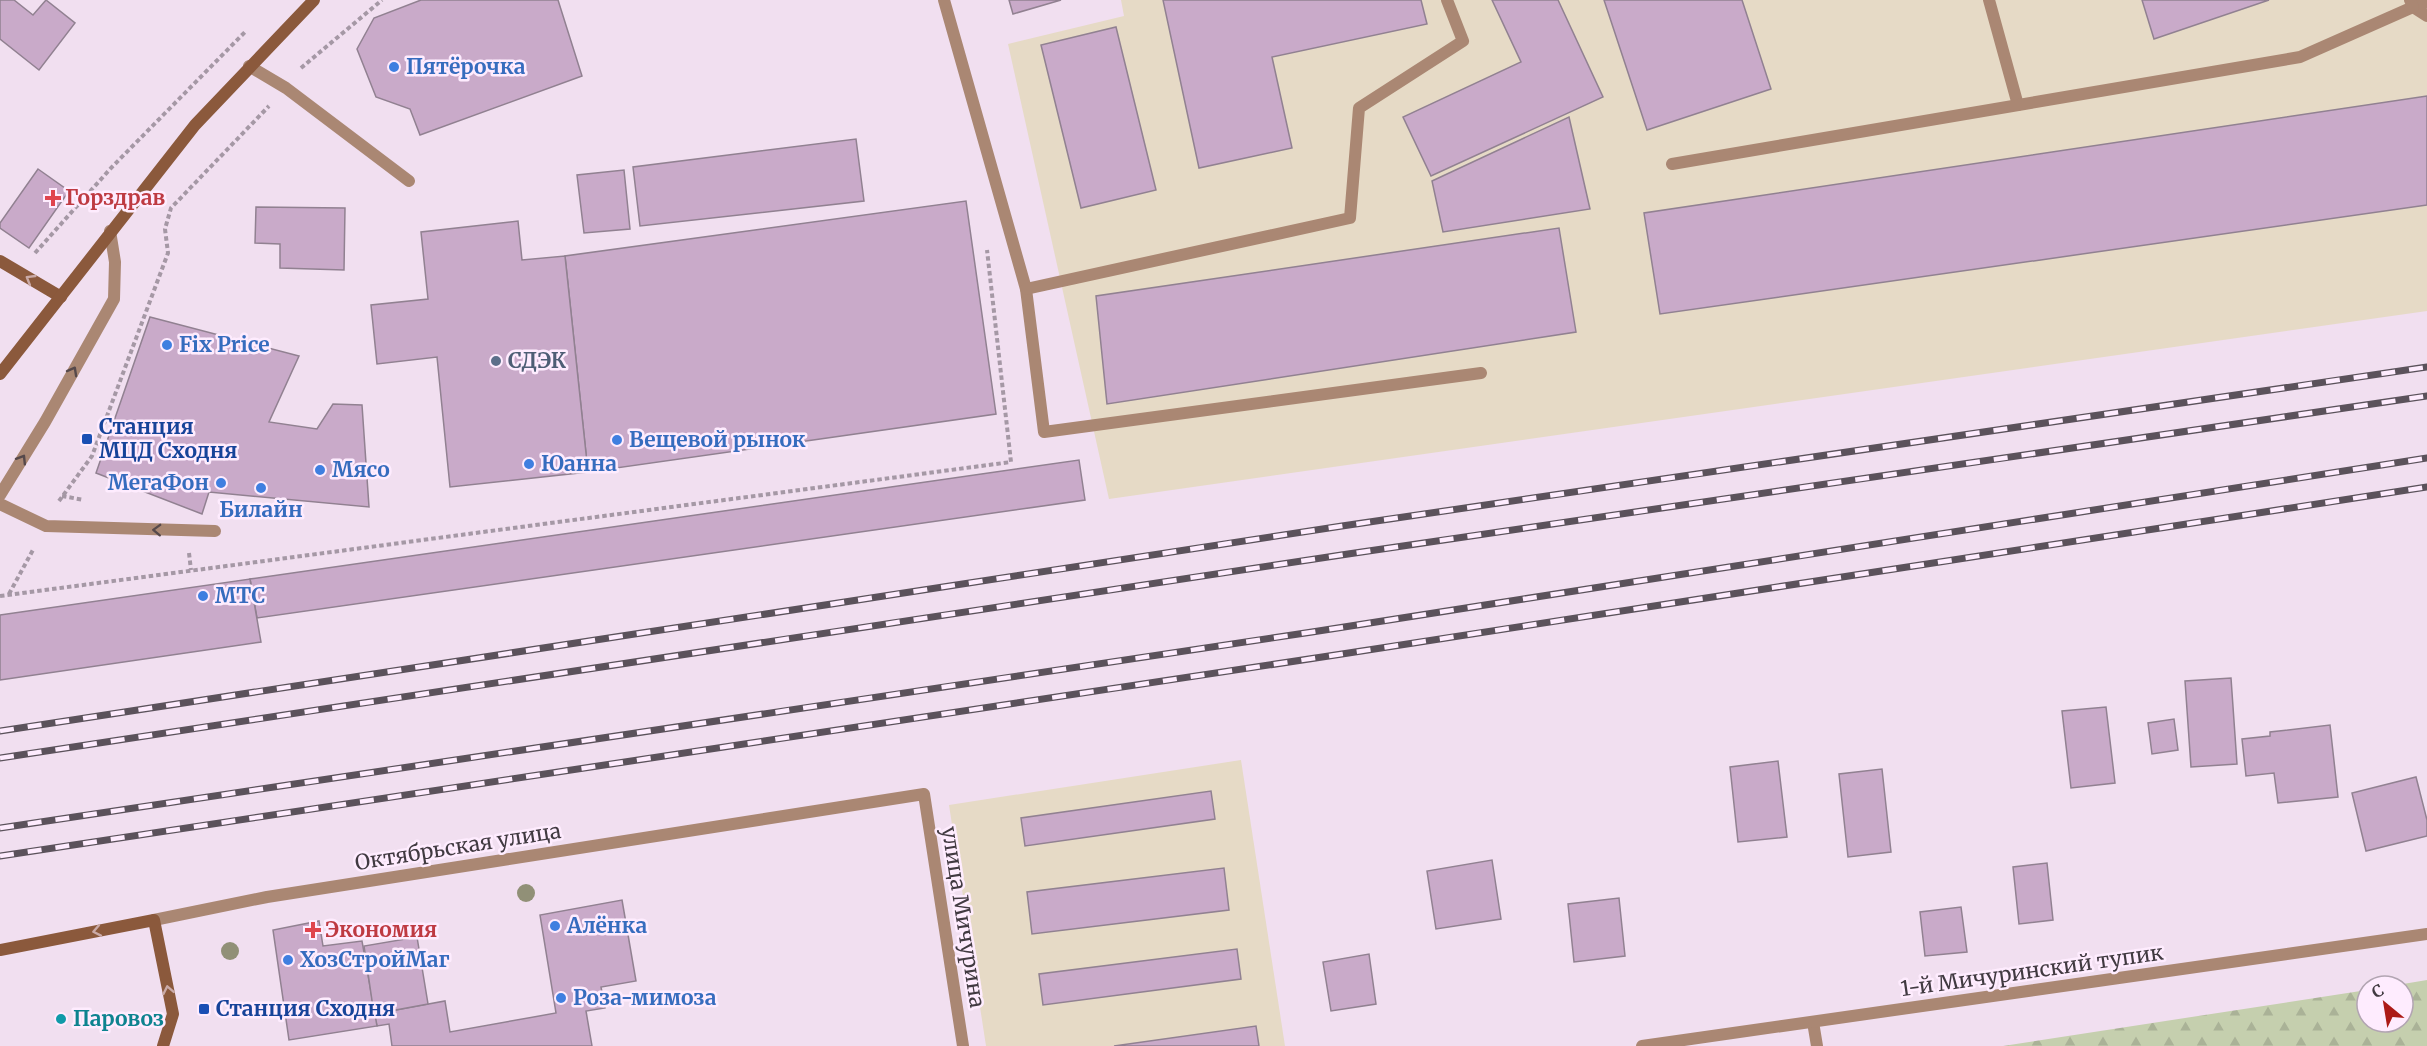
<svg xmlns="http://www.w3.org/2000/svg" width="2427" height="1046" font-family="Merriweather,serif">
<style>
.industrial{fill:#e6dac6}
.forest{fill:url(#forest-firs)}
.building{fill:#c9aac9;stroke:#918191;stroke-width:1.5}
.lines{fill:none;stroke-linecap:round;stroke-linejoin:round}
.path{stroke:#a598a5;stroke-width:4;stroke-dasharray:4.5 3;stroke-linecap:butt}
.lane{stroke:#aa8773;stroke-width:12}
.street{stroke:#aa8773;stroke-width:12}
.secondary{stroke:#8b593c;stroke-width:12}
.rail-casing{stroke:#5b525b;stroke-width:7}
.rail{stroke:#feecfe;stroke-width:4.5;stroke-dasharray:14;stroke-linecap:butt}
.tree{fill:#919077}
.oneway{stroke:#caaaa7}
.oneway2{stroke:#56494b}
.shop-dot{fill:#3f7fe0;stroke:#feecfe;stroke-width:2}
.health-dot{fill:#e0444e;stroke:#feecfe;stroke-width:2}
.service-dot{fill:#5c6f8a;stroke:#feecfe;stroke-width:2}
.transit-dot{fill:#1a4fb4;stroke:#feecfe;stroke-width:2}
.culture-dot{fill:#0f9aa8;stroke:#feecfe;stroke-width:2}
.labels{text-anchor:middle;stroke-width:5;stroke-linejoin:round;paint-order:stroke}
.shop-label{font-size:21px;font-weight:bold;fill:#366cbe;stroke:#feecfe;text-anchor:start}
.health-label{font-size:21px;font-weight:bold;fill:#be3a42;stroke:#feecfe;text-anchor:start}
.service-label{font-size:21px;font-weight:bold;fill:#4e5e75;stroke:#feecfe;text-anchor:start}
.transit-label{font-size:21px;font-weight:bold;fill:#164399;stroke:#feecfe;text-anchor:start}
.street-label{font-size:21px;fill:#413a41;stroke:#feecfe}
.culture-label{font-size:21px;font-weight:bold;fill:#0d838f;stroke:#feecfe;text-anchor:start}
</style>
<defs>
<pattern id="forest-firs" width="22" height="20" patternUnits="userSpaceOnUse" patternTransform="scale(1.5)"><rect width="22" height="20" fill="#c5cfae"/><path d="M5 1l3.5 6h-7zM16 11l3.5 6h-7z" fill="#aab297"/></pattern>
</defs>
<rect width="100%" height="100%" fill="#f1dff0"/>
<!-- industrial -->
<g class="industrial">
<polygon points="1121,0 2427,0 2427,311 1109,499 1008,44 1124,16"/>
<polygon points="1241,760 1285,1046 986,1046 949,805"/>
</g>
<!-- forest -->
<polygon class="forest" points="2427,980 2427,1046 2003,1046 2367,990 2367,1022 2403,1022 2403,986 2391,986"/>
<!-- building -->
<g class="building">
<polygon points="0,0 14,0 33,15 46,0 75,23 39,70 0,39"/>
<polygon points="421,0 558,0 582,76 420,135 410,109 376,97 357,49 374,18"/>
<polygon points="1009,0 1061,0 1013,14"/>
<polygon points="1163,0 1421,0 1427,24 1272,57 1292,148 1199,168"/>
<polygon points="1492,0 1558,0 1603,97 1431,176 1403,117 1521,62"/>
<polygon points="1604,0 1742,0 1771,89 1647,130"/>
<polygon points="2142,0 2269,0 2154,39"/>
<polygon points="1116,27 1156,190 1081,208 1041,45"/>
<polygon points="2427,96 2427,205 1660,314 1644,213"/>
<polygon points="1569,117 1590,209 1443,232 1432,181"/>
<polygon points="856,139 864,201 640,226 633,167"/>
<polygon points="38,169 69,191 29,248 0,228 0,223"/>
<polygon points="624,170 630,229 584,233 577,175"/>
<polygon points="966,201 996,414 588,472 565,256"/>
<polygon points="256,207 345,208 344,270 280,268 280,244 255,243"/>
<polygon points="518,221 522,260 565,256 588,472 450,487 437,357 377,364 371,305 428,299 421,232"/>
<polygon points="1559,228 1576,332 1107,404 1096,296"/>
<polygon points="150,317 299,356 269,422 317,429 333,404 362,405 369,507 209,492 202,514 96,473"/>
<polygon points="1079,460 1085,500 257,618 250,579"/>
<polygon points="250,579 261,642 0,680 0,615"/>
<polygon points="2231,678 2237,764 2191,767 2185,681"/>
<polygon points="2106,707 2115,783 2071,788 2062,711"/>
<polygon points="2174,719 2178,750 2152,754 2148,723"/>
<polygon points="2330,725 2338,797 2278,803 2274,773 2246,776 2242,739 2270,736 2270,732"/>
<polygon points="1778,761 1787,837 1738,842 1730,767"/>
<polygon points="1882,769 1891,852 1848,857 1839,774"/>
<polygon points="2416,777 2427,820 2427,836 2366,851 2352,793"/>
<polygon points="1211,791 1215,819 1025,846 1021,818"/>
<polygon points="1492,860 1501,919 1436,929 1427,871"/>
<polygon points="2047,863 2053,920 2019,924 2013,867"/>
<polygon points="1224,868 1229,910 1032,934 1027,892"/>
<polygon points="1619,898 1625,956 1574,962 1568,904"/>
<polygon points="622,900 636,981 601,987 605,1008 586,1011 592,1046 392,1046 389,1024 377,1026 374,1014 445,1001 450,1032 556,1013 540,915"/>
<polygon points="1961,907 1967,952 1925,956 1920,912"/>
<polygon points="319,921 323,946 362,941 377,1026 289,1040 273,930"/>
<polygon points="417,937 428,1004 374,1014 364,946"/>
<polygon points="1237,949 1241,979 1043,1005 1039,974"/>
<polygon points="1369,954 1376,1004 1331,1011 1323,962"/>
<polygon points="1256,1026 1259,1046 1114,1046"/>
</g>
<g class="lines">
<!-- path -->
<g class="path">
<polyline points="301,68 382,0"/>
<polyline points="35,253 111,168 245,32"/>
<polyline points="62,496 84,500"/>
<polyline points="59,501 92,456 168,253 165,229 171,208 269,106"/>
<polyline points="189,553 191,570"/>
<polyline points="9,594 34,548"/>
<polyline points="0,596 1011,462 987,250"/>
</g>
<!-- lane -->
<g class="lane">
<polyline points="944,0 1026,289 1044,432 1481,373"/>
<polyline points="1989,0 2018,105"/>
<polyline points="2427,2 2413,7 2427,16"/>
<polyline points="249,66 286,88 409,181"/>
<polyline points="1672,164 2300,57 2413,7 2410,0"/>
<polyline points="1026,289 1350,218 1359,108 1463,41 1447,0"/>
<polyline points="0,495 45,422 114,299 115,262 110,231"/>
<polyline points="0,504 46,526 215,531"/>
<polyline points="1813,1022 1817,1046"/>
</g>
<!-- street -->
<g class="street">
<polyline points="154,920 267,897 924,794 963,1046"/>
<polyline points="1642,1046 2427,934"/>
</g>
<!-- secondary -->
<g class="secondary">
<polyline points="0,261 61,297"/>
<polyline points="0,374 195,125 314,0"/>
<polyline points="0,950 154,920 173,1014 163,1046"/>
</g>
<!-- rail casing -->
<g class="rail-casing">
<g id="rail">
<polyline points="0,731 1342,526 2427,367"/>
<polyline points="0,758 1348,554 2427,396"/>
<polyline points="0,828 1312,632 2427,458"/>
<polyline points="0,856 1342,654 2427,487"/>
</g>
</g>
<!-- rail -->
<use href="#rail" class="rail"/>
</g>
<!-- trees -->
<g class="tree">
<circle cx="526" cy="893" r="9"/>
<circle cx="230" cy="951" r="9"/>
</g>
<!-- one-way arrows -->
<defs><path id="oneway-chevron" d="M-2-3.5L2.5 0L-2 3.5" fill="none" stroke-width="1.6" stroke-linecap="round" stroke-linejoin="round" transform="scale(1.5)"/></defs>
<g class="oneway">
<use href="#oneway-chevron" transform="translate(30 279) rotate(-149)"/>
<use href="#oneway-chevron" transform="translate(97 931) rotate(169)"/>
<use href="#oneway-chevron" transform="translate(168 990) rotate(-101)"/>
</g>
<g class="oneway2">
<use href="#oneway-chevron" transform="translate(73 371) rotate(-61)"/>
<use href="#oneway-chevron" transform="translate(22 459) rotate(-58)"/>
<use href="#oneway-chevron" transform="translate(157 530) rotate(-178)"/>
</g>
<!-- markers -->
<g class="shop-dot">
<circle cx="394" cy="67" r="6"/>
<circle cx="167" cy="345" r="6"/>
<circle cx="617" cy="440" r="6"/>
<circle cx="529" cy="464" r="6"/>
<circle cx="320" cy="470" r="6"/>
<circle cx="221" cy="483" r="6"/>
<circle cx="261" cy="488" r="6"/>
<circle cx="203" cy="596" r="6"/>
<circle cx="555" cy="926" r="6"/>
<circle cx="288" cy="960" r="6"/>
<circle cx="561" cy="998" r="6"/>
</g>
<g class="health-dot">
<path d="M50 189h6v6h6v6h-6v6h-6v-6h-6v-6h6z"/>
<path d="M310 921h6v6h6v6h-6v6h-6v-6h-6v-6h6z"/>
</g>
<circle class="service-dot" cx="496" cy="361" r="6"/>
<g class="transit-dot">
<rect x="81" y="433" width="12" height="12" rx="3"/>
<rect x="198" y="1003" width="12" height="12" rx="3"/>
</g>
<circle class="culture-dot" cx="61" cy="1019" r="6"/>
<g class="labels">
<!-- shop labels -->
<g class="shop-label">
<text x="406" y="74">Пятёрочка</text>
<text x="179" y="352">Fix Price</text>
<text x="629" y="447">Вещевой рынок</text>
<text x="541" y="471">Юанна</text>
<text x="332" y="477">Мясо</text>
<text x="209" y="490" text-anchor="end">МегаФон</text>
<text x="261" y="517" text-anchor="middle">Билайн</text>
<text x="215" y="603">МТС</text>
<text x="567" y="933">Алёнка</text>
<text x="300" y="967">ХозСтройМаг</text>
<text x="573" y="1005">Роза-мимоза</text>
</g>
<!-- health labels -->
<g class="health-label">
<text x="65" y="205">Горздрав</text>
<text x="325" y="937">Экономия</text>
</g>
<!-- service labels -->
<g class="service-label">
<text x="508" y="368">СДЭК</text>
</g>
<!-- transit labels -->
<g class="transit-label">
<text x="99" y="434">Станция<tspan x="99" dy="24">МЦД Сходня</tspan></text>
<text x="216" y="1016">Станция Сходня</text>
</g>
<!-- street labels -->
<g class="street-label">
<text transform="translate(458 847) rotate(-9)" y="7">Октябрьская улица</text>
<text transform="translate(963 917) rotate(81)" y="7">улица Мичурина</text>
<text transform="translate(2032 971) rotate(-8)" y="7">1-й Мичуринский тупик</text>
</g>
<!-- culture labels -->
<g class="culture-label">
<text x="73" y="1026">Паровоз</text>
</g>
</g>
<!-- north arrow -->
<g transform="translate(2385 1004) rotate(330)"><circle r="28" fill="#feecfe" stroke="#b2a5b2" stroke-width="1.5"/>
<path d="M0-4.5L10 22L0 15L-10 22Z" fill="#ac1a16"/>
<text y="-9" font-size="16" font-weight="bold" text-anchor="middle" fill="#413a41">С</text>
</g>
</svg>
